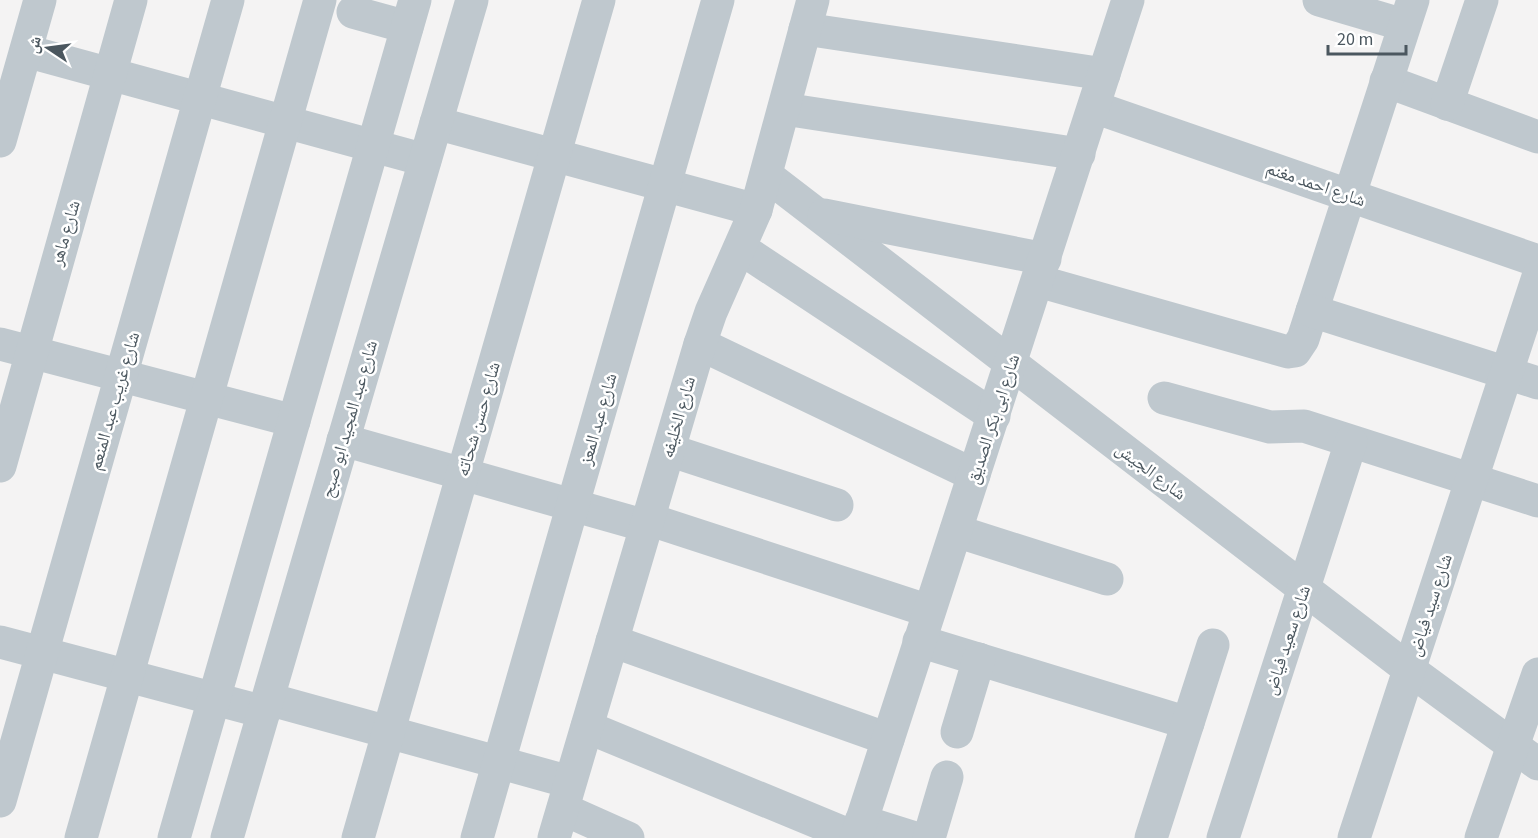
<svg xmlns="http://www.w3.org/2000/svg" width="1538" height="838" font-family="'Source Sans 3','Noto Naskh Arabic',sans-serif">
<style>
.lines{fill:none;stroke-linecap:round;stroke-linejoin:round}
.minor{stroke:#bfc8ce;stroke-width:33}
.labels{text-anchor:middle;stroke-width:5;stroke-linejoin:round;paint-order:stroke}
.street-label{font-size:18px;fill:#4b575f;stroke:#fff}
</style>
<rect width="100%" height="100%" fill="#f4f3f3"/>
<g class="lines">
<!-- minor -->
<g class="minor">
<polyline points="1319,0 1404,25"/>
<polyline points="353,12 407,27"/>
<polyline points="805,29 1104,74"/>
<polyline points="26,51 425,160"/>
<polyline points="1386,81 1538,137"/>
<polyline points="1447,104 1482,0"/>
<polyline points="1094,107 1538,261"/>
<polyline points="784,109 1079,154"/>
<polyline points="436,123 756,210"/>
<polyline points="0,141 40,0"/>
<polyline points="766,175 1410,670 1538,764"/>
<polyline points="824,215 1045,259"/>
<polyline points="740,248 994,416"/>
<polyline points="1038,281 1288,352 1295,351 1303,339 1413,0"/>
<polyline points="1312,311 1538,383"/>
<polyline points="0,344 294,421"/>
<polyline points="700,344 974,475"/>
<polyline points="1164,398 1270,427 1304,426 1538,501"/>
<polyline points="343,440 646,526"/>
<polyline points="669,450 837,505"/>
<polyline points="0,466 131,0"/>
<polyline points="648,519 929,611"/>
<polyline points="956,531 1107,579"/>
<polyline points="612,641 888,739"/>
<polyline points="919,641 1188,723"/>
<polyline points="0,642 264,712"/>
<polyline points="268,699 570,782"/>
<polyline points="587,727 856,838"/>
<polyline points="957,732 979,659"/>
<polyline points="0,801 228,0"/>
<polyline points="563,809 628,838"/>
<polyline points="861,821 915,838"/>
<polyline points="81,838 320,0"/>
<polyline points="174,838 415,0"/>
<polyline points="227,838 472,0"/>
<polyline points="358,838 599,0"/>
<polyline points="477,838 718,0"/>
<polyline points="554,838 700,344 711,312 756,210 813,0"/>
<polyline points="856,838 1128,0"/>
<polyline points="929,838 947,777"/>
<polyline points="1151,838 1213,645"/>
<polyline points="1223,838 1351,442"/>
<polyline points="1354,838 1538,277"/>
<polyline points="1481,838 1538,674"/>
</g>
</g>
<g class="labels">
<!-- street labels -->
<g class="street-label">
<text transform="translate(1316 184) rotate(19)" y="6">شارع احمد مغنم</text>
<text transform="translate(65 233) rotate(-74)" y="6">شارع ماهر</text>
<text transform="translate(114 401) rotate(-74)" y="6">شارع غريب عبد المنعم</text>
<text transform="translate(678 417) rotate(-74)" y="6">شارع الخليفه</text>
<text transform="translate(349 419) rotate(-74)" y="6">شارع عبد المجيد ابو صبح</text>
<text transform="translate(478 419) rotate(-74)" y="6">شارع حسن شحاته</text>
<text transform="translate(598 419) rotate(-74)" y="6">شارع عبد المعز</text>
<text transform="translate(993 419) rotate(-72)" y="6">شارع ابى بكر الصديق</text>
<text transform="translate(1151 471) rotate(37)" y="6">شارع الجيش</text>
<text transform="translate(1430 605) rotate(-72)" y="6">شارع سيد فياض</text>
<text transform="translate(1287 640) rotate(-72)" y="6">شارع سعيد فياض</text>
</g>
</g>
<!-- north arrow -->
<g transform="translate(48 48) rotate(283)" stroke="#ffffff" stroke-width="4.5" paint-order="stroke">
<path d="M0-4.5L10 22L0 15L-10 22Z" fill="#4b575f"/>
<text y="-9" font-size="16" font-weight="bold" text-anchor="middle" fill="#4b575f">ش</text>
</g>
<!-- scale -->
<path d="M1328 45v9h78v-9" fill="none" stroke="#4b575f" stroke-width="3"/>
<text x="1337" y="45" font-size="18" fill="#4b575f" stroke="#ffffff" stroke-width="4.5" paint-order="stroke">20 m</text>
</svg>
